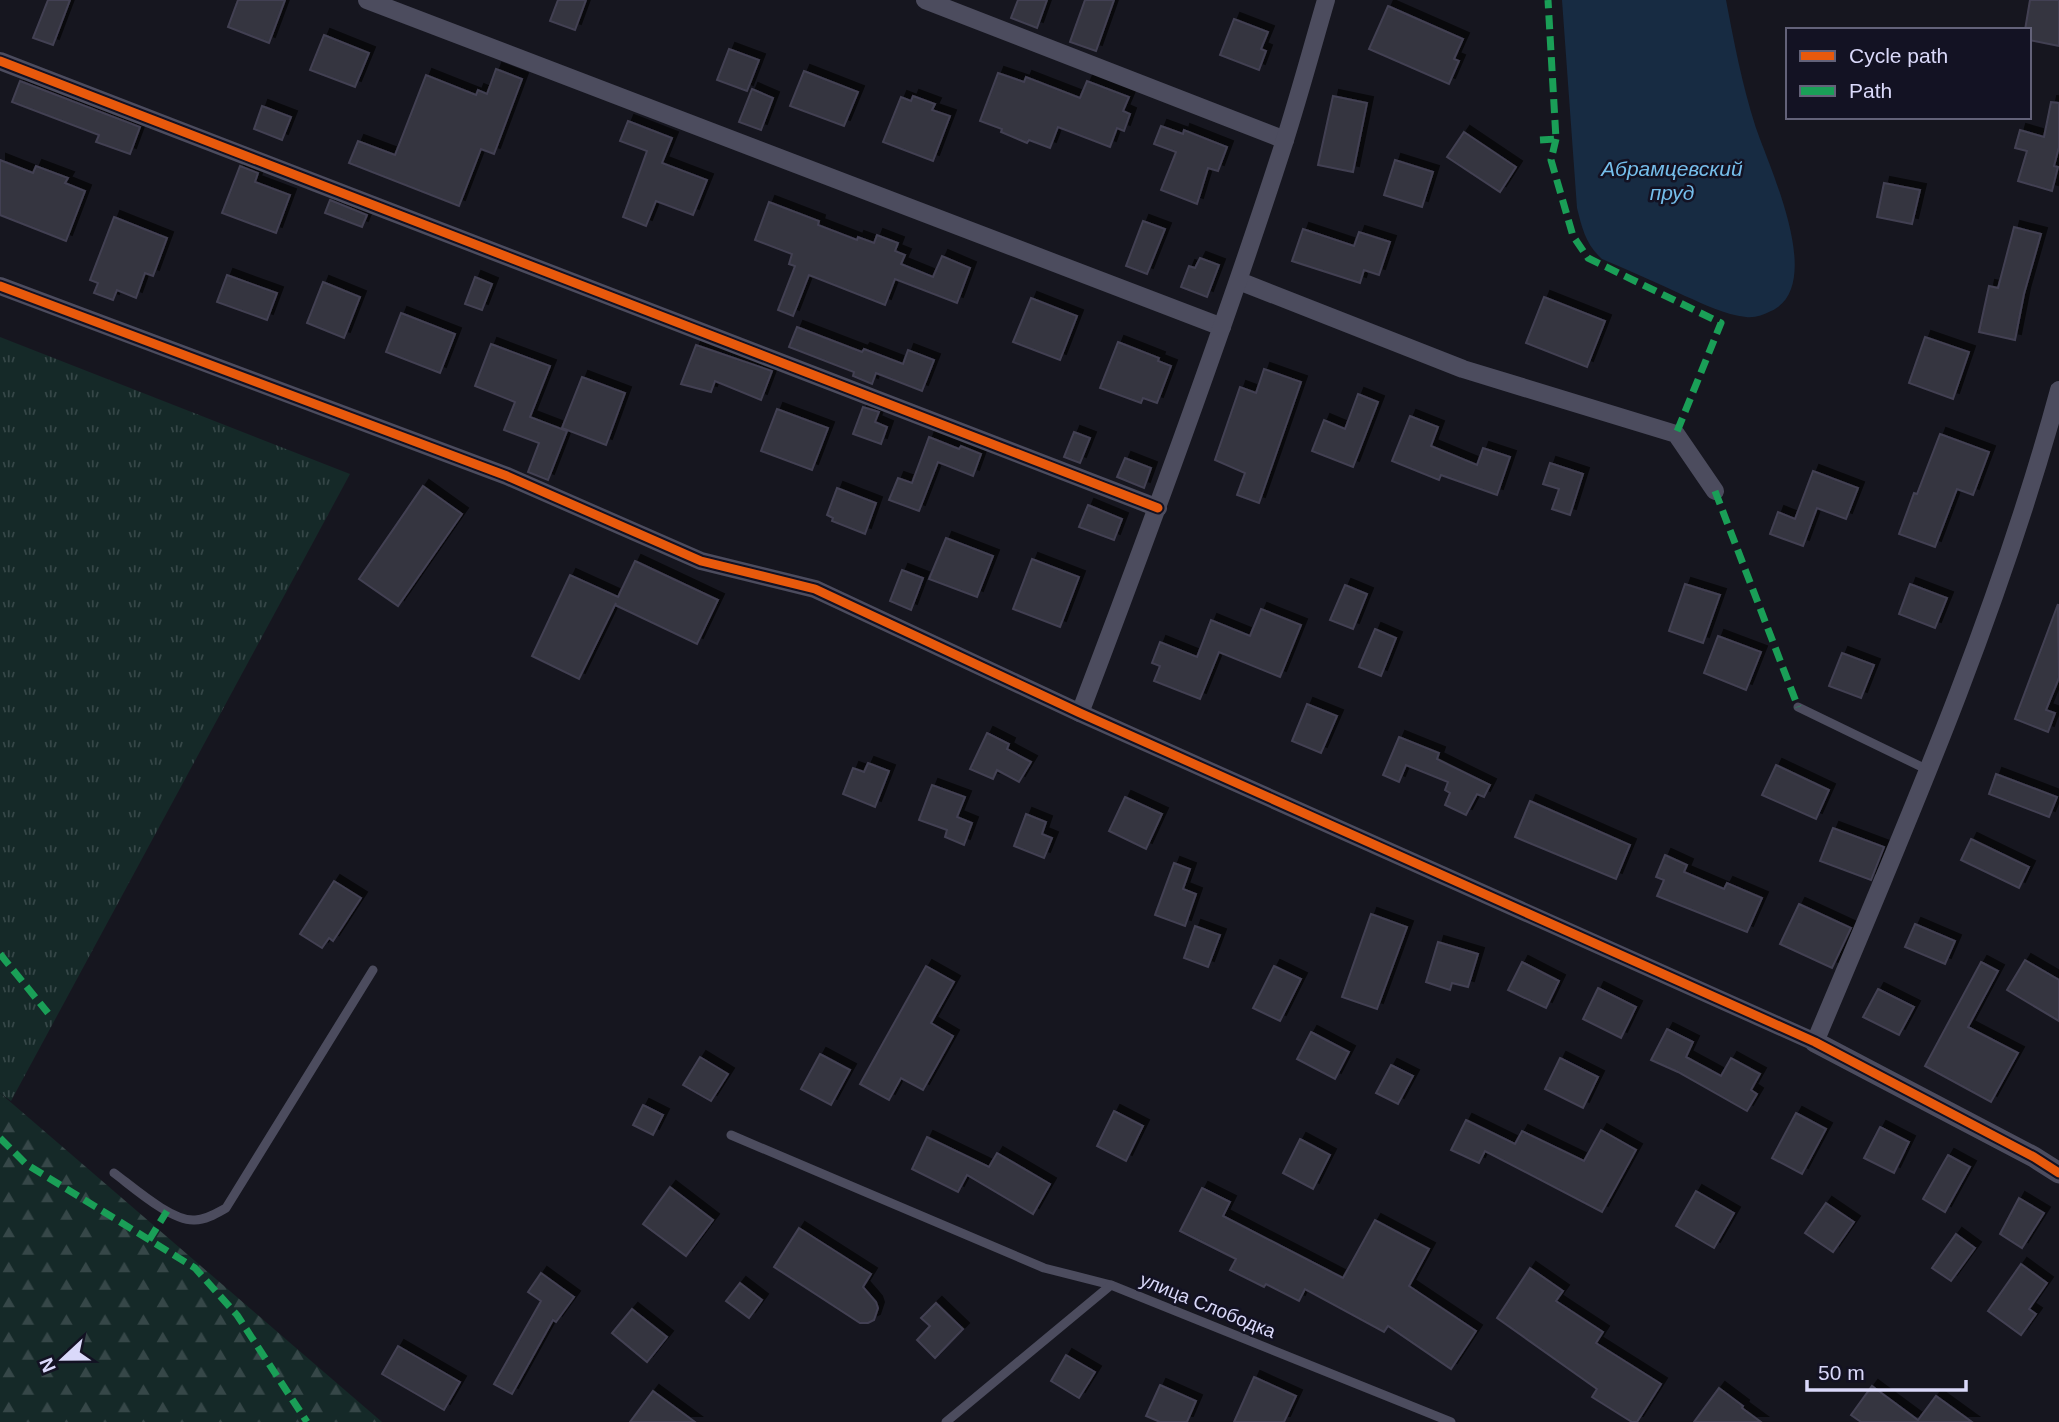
<svg xmlns="http://www.w3.org/2000/svg" width="2059" height="1422" font-family="Arial,sans-serif">
<style>
.grass{fill:url(#grass-tufts)}
.forest{fill:url(#forest-firs)}
.water{fill:#172b42}
.building{fill:#343441;stroke:#434152;stroke-width:2;filter:url(#shadow)}
.lines{fill:none;stroke-linecap:round;stroke-linejoin:round}
.service{stroke:#4c4c5e;stroke-width:9}
.minor{stroke:#4c4c5e;stroke-width:18}
.tertiary{stroke:#4c4c5e;stroke-width:21}
.quiet{stroke:#1a9f57;stroke-width:7;stroke-dasharray:14 7;stroke-linecap:butt}
.cycleway-casing{stroke:#131223;stroke-width:13}
.cycleway{stroke:#e8590c;stroke-width:9}
.labels{text-anchor:middle;stroke-width:5;stroke-linejoin:round;paint-order:stroke}
.street-label{font-size:19px;fill:#dad9fa;stroke:#131223}
.water-label{font-size:21px;font-style:italic;fill:#75beeb;stroke:#131223}
</style>
<defs>
<pattern id="grass-tufts" width="24" height="20" patternUnits="userSpaceOnUse" patternTransform="scale(1.75)"><rect width="24" height="20" fill="#152928"/><path d="M3 7l-1-3M5 7V3M7 7l1-3M15 17l-1-3M17 17v-4M19 17l1-3" fill="none" stroke="#364748"/></pattern>
<pattern id="forest-firs" width="22" height="20" patternUnits="userSpaceOnUse" patternTransform="scale(1.75)"><rect width="22" height="20" fill="#152928"/><path d="M5 1l3.5 6h-7zM16 11l3.5 6h-7z" fill="#364748"/></pattern>
<filter id="shadow"><feDropShadow dx="6" dy="-6" stdDeviation="0" flood-color="#0009"/></filter>
</defs>
<rect width="100%" height="100%" fill="#16161f"/>
<!-- grass -->
<polygon class="grass" points="0,337 350,474 11,1101 0,1093"/>
<!-- forest -->
<polygon class="forest" points="0,1093 382,1422 0,1422"/>
<!-- water -->
<path class="water" d="M1562,0H1726C1734,42 1742,84 1755,125C1768,165 1827,286 1771,311C1763,315 1755,318 1746,317C1725,315 1704,304 1685,296C1658,283 1630,271 1602,259C1586,245 1582,228 1577,208Z"/>
<!-- building -->
<g class="building">
<polygon points="48,0 70,0 53,45 33,38"/>
<polygon points="238,0 285,0 269,43 228,27"/>
<polygon points="558,0 586,0 575,30 550,21"/>
<polygon points="1018,0 1047,0 1037,28 1011,18"/>
<polygon points="1085,0 1114,0 1096,51 1070,42"/>
<polygon points="2030,0 2059,0 2059,46 2029,40 2029,30 2025,30"/>
<polygon points="1388,6 1463,39 1454,59 1459,61 1449,84 1369,49"/>
<polygon points="1234,19 1268,32 1261,49 1266,51 1259,70 1220,55"/>
<polygon points="324,35 369,53 355,87 310,70"/>
<polygon points="729,49 759,60 747,91 717,80"/>
<polygon points="496,69 522,79 494,154 481,149 459,206 349,163 358,141 395,155 426,75 476,95 478,90 487,94"/>
<polygon points="804,71 858,92 844,126 790,106"/>
<polygon points="998,73 1024,82 1026,77 1080,98 1087,81 1129,97 1123,111 1130,114 1124,131 1117,128 1110,147 1058,127 1050,148 1029,140 1027,143 1001,132 1002,129 980,121"/>
<polygon points="20,81 140,127 130,154 96,142 99,135 12,102"/>
<polygon points="752,89 773,98 761,130 739,122"/>
<polygon points="913,96 935,104 932,110 950,116 933,161 883,142 901,97 911,101"/>
<polygon points="1333,96 1367,103 1353,172 1318,165"/>
<polygon points="2051,102 2059,103 2059,147 2054,166 2058,167 2052,191 2018,181 2027,151 2015,148 2020,130 2044,137"/>
<polygon points="262,106 291,117 282,140 254,129"/>
<polygon points="628,121 672,138 662,163 707,180 693,215 656,201 646,226 623,217 647,151 620,141"/>
<polygon points="1161,126 1183,134 1184,130 1227,147 1218,171 1208,168 1197,204 1161,190 1176,152 1154,144"/>
<polygon points="1464,132 1516,167 1500,192 1447,157"/>
<polygon points="0,160 33,173 36,166 68,178 65,183 85,191 66,241 0,215"/>
<polygon points="1395,160 1433,172 1422,207 1384,195"/>
<polygon points="240,166 258,173 255,182 290,195 276,233 222,213"/>
<polygon points="1884,183 1920,190 1912,224 1877,217"/>
<polygon points="330,200 367,215 362,227 325,213"/>
<polygon points="769,202 819,221 818,225 857,240 858,237 874,243 877,235 898,243 895,251 905,255 901,264 933,277 942,256 970,268 957,303 895,279 885,305 809,275 793,316 778,310 795,266 789,264 792,254 755,240"/>
<polygon points="114,217 167,238 153,276 145,273 136,298 117,290 113,300 94,293 98,283 90,280"/>
<polygon points="1143,221 1165,229 1147,274 1126,266"/>
<polygon points="2014,227 2041,234 2024,294 2015,340 1979,332 1989,286 1998,288"/>
<polygon points="1303,229 1354,246 1359,232 1390,242 1379,275 1364,270 1360,283 1292,261"/>
<polygon points="1200,258 1219,265 1207,297 1181,287 1189,266 1195,268"/>
<polygon points="227,275 277,293 267,320 217,302"/>
<polygon points="475,277 492,284 482,310 465,304"/>
<polygon points="323,282 360,297 344,338 307,323"/>
<polygon points="1544,297 1605,321 1587,367 1526,343"/>
<polygon points="1031,298 1077,316 1060,360 1013,342"/>
<polygon points="401,313 455,334 440,373 386,352"/>
<polygon points="797,327 862,352 864,349 903,364 908,350 934,360 922,391 876,373 872,384 853,376 854,372 789,347"/>
<polygon points="1925,337 1969,352 1953,399 1909,383"/>
<polygon points="1118,342 1159,358 1158,361 1171,366 1157,403 1143,398 1141,403 1100,388"/>
<polygon points="491,344 550,366 530,417 567,431 548,480 528,472 539,443 504,430 515,402 475,386"/>
<polygon points="696,345 772,371 761,400 715,381 711,392 681,384"/>
<polygon points="1264,369 1301,382 1259,503 1237,495 1245,473 1215,460 1240,387 1256,393"/>
<polygon points="582,377 625,393 606,445 562,428"/>
<polygon points="1358,394 1378,402 1353,467 1312,451 1324,420 1345,429"/>
<polygon points="863,407 879,412 875,422 887,427 881,444 853,434"/>
<polygon points="777,409 828,428 812,470 761,451"/>
<polygon points="1410,416 1438,427 1431,446 1477,465 1483,448 1510,457 1497,495 1441,475 1439,480 1392,461"/>
<polygon points="1074,432 1090,438 1080,463 1064,457"/>
<polygon points="1940,434 1989,452 1973,495 1957,489 1935,547 1899,534 1914,493 1917,494"/>
<polygon points="929,437 959,449 961,446 981,454 973,476 938,462 919,511 889,500 898,478 912,483"/>
<polygon points="1125,458 1151,468 1144,488 1117,477"/>
<polygon points="1550,463 1583,474 1570,515 1552,509 1559,489 1543,484"/>
<polygon points="1813,471 1858,488 1846,519 1817,508 1803,546 1770,534 1778,512 1795,519"/>
<polygon points="423,486 462,514 398,606 359,579"/>
<polygon points="837,488 876,503 865,534 832,521 833,518 827,515"/>
<polygon points="1088,505 1122,519 1114,540 1079,527"/>
<polygon points="946,538 993,556 977,597 929,579"/>
<polygon points="1032,559 1079,577 1060,627 1013,609"/>
<polygon points="635,561 718,600 697,644 615,605 616,603 579,679 532,656 570,575 618,597"/>
<polygon points="902,570 923,578 911,610 890,601"/>
<polygon points="1685,584 1720,595 1703,643 1669,631"/>
<polygon points="1910,584 1947,598 1935,628 1899,614"/>
<polygon points="1345,585 1367,594 1353,629 1330,620"/>
<polygon points="2058,604 2059,678 2046,710 2055,713 2048,732 2015,719"/>
<polygon points="1261,609 1301,625 1280,677 1219,652 1200,699 1154,681 1160,666 1152,663 1160,642 1197,657 1211,620 1250,636"/>
<polygon points="1375,629 1396,638 1381,676 1359,667"/>
<polygon points="1718,636 1761,652 1746,690 1704,673"/>
<polygon points="1842,653 1874,665 1861,698 1829,686"/>
<polygon points="1307,704 1337,716 1321,753 1292,741"/>
<polygon points="987,733 1009,744 1007,749 1031,762 1019,782 997,770 993,779 970,769"/>
<polygon points="1399,737 1439,753 1437,759 1490,785 1484,797 1477,794 1466,815 1445,805 1450,793 1445,790 1448,782 1406,765 1399,782 1383,775"/>
<polygon points="868,763 889,771 875,807 843,794 853,768 864,772"/>
<polygon points="1776,765 1829,790 1816,819 1762,795"/>
<polygon points="1996,774 2057,797 2049,817 1989,794"/>
<polygon points="932,785 965,797 957,817 972,823 964,845 945,837 947,830 919,820"/>
<polygon points="1125,797 1162,814 1146,849 1109,831"/>
<polygon points="1530,801 1630,845 1616,879 1515,837"/>
<polygon points="1026,814 1046,822 1042,834 1052,838 1044,858 1014,846"/>
<polygon points="1833,828 1884,847 1871,880 1820,861"/>
<polygon points="1971,839 2029,867 2019,888 1961,860"/>
<polygon points="1665,855 1687,865 1684,872 1724,889 1727,883 1762,898 1747,932 1657,896 1664,880 1656,877"/>
<polygon points="1174,863 1190,869 1183,889 1196,894 1185,926 1155,915"/>
<polygon points="334,881 361,898 333,941 329,938 322,948 300,934"/>
<polygon points="1799,904 1851,928 1832,968 1780,944"/>
<polygon points="1371,914 1407,927 1377,1009 1342,997"/>
<polygon points="1915,924 1955,941 1945,964 1905,947"/>
<polygon points="1195,926 1220,935 1208,967 1184,958"/>
<polygon points="1438,942 1478,954 1468,987 1452,983 1450,990 1426,982"/>
<polygon points="2025,960 2059,980 2059,1021 2007,990"/>
<polygon points="1522,962 1559,981 1546,1008 1508,990"/>
<polygon points="1981,962 1998,971 1968,1027 2018,1053 1991,1102 1925,1066"/>
<polygon points="926,966 954,982 931,1023 953,1036 923,1090 901,1078 889,1100 860,1084"/>
<polygon points="1274,966 1301,979 1280,1021 1253,1008"/>
<polygon points="1598,988 1636,1007 1621,1038 1583,1019"/>
<polygon points="1878,989 1914,1007 1899,1035 1863,1017"/>
<polygon points="1667,1029 1693,1042 1686,1057 1721,1076 1731,1058 1760,1074 1751,1090 1757,1094 1747,1111 1678,1072 1651,1060"/>
<polygon points="1311,1032 1349,1052 1335,1079 1297,1059"/>
<polygon points="820,1054 850,1070 831,1105 801,1089"/>
<polygon points="700,1057 728,1074 711,1101 683,1085"/>
<polygon points="1560,1058 1598,1077 1583,1108 1545,1089"/>
<polygon points="1391,1065 1413,1076 1398,1104 1376,1093"/>
<polygon points="643,1105 663,1115 653,1135 633,1125"/>
<polygon points="1114,1111 1143,1126 1126,1161 1097,1146"/>
<polygon points="1796,1113 1826,1129 1802,1174 1772,1158"/>
<polygon points="1466,1120 1515,1144 1522,1131 1584,1161 1601,1130 1636,1150 1602,1212 1485,1151 1479,1163 1451,1150"/>
<polygon points="1880,1127 1909,1142 1894,1173 1864,1158"/>
<polygon points="927,1137 989,1167 997,1153 1050,1184 1033,1214 967,1175 958,1192 912,1169"/>
<polygon points="1300,1139 1330,1155 1313,1189 1283,1173"/>
<polygon points="1948,1155 1970,1167 1945,1212 1923,1199"/>
<polygon points="670,1187 713,1220 686,1256 643,1224"/>
<polygon points="1202,1188 1230,1202 1223,1216 1343,1278 1375,1220 1429,1249 1409,1286 1476,1331 1451,1369 1388,1326 1384,1332 1305,1289 1299,1301 1266,1284 1264,1287 1230,1270 1236,1259 1180,1231"/>
<polygon points="1696,1191 1734,1213 1714,1248 1676,1226"/>
<polygon points="2019,1198 2044,1213 2022,1248 2000,1234"/>
<polygon points="1826,1203 1854,1222 1833,1252 1805,1233"/>
<polygon points="799,1228 871,1274 863,1287 876,1302 878,1308 874,1320 868,1323 860,1323 774,1267"/>
<polygon points="1956,1234 1975,1248 1951,1281 1932,1268"/>
<polygon points="2021,1264 2047,1283 2029,1309 2036,1314 2021,1335 1988,1311"/>
<polygon points="1530,1268 1563,1291 1556,1301 1603,1332 1596,1343 1661,1384 1637,1422 1632,1422 1592,1397 1597,1389 1497,1318"/>
<polygon points="541,1273 574,1297 556,1322 553,1320 512,1394 494,1384 541,1301 528,1292"/>
<polygon points="740,1283 762,1300 749,1318 726,1301"/>
<polygon points="936,1303 963,1329 935,1358 917,1340 930,1326 921,1318"/>
<polygon points="632,1309 667,1337 647,1362 612,1333"/>
<polygon points="398,1346 460,1382 444,1410 382,1374"/>
<polygon points="1066,1355 1095,1372 1079,1398 1051,1381"/>
<polygon points="1254,1377 1296,1396 1284,1422 1234,1422"/>
<polygon points="1160,1385 1196,1401 1187,1422 1160,1422 1146,1416"/>
<polygon points="1872,1386 1918,1420 1936,1396 1972,1422 1861,1422 1851,1415"/>
<polygon points="1719,1388 1743,1406 1742,1408 1761,1422 1694,1422"/>
<polygon points="653,1391 695,1422 630,1422"/>
</g>
<g class="lines">
<!-- service -->
<g class="service">
<polyline points="1798,707 1928,770"/>
<polyline points="731,1135 1044,1268 1111,1285"/>
<path d="M114,1173C133,1187 172,1222 195,1220C206,1220 217,1213 226,1208L373,970"/>
<polyline points="946,1422 1111,1285 1451,1422"/>
</g>
<!-- minor -->
<g class="minor">
<polyline points="367,0 1222,327"/>
<polyline points="925,0 1285,140"/>
<polyline points="0,61 1158,508"/>
<polyline points="1239,281 1463,369 1676,434 1715,491"/>
<path d="M0,286L507,476L701,561L815,589L1080,713L1815,1042C1905,828 1998,615 2059,390"/>
<path d="M1080,713C1152,524 1222,335 1284,143C1299,96 1312,48 1326,0"/>
</g>
<!-- tertiary -->
<polyline class="tertiary" points="1815,1042 2034,1157 2059,1173"/>
<!-- quiet -->
<g class="quiet">
<polyline points="1556,139 1551,160 1573,236 1588,258 1721,323 1676,434"/>
<polyline points="1540,140 1556,139 1548,0"/>
<polyline points="1715,491 1798,707"/>
<polyline points="0,954 48,1013"/>
<polyline points="0,1138 26,1164 195,1268 237,1315 307,1422"/>
<polyline points="149,1240 167,1211"/>
</g>
<!-- cycleway casing -->
<g class="cycleway-casing">
<g id="cycleway">
<polyline points="0,61 1158,508"/>
<polyline points="0,286 507,476 701,561 815,589 1080,713 1815,1042 2034,1157 2059,1173"/>
</g>
</g>
<!-- cycleway -->
<use href="#cycleway" class="cycleway"/>
</g>
<g class="labels">
<!-- street labels -->
<g class="street-label">
<text transform="translate(1208 1305) rotate(22)" y="7">улица Слободка</text>
</g>
<!-- water labels -->
<g class="water-label">
<text x="1672" y="176">Абрамцевский<tspan x="1672" dy="24">пруд</tspan></text>
</g>
</g>
<!-- legend -->
<rect x="1786" y="28" width="245" height="91" fill="#131223" stroke="#636279" stroke-width="2"/>
<rect x="1800" y="51" width="35" height="10" fill="#e8590c" stroke="#636279" stroke-width="2"/>
<text x="1849" y="63" font-size="21" fill="#dad9fa">Cycle path</text>
<rect x="1800" y="86" width="35" height="10" fill="#1a9f57" stroke="#636279" stroke-width="2"/>
<text x="1849" y="98" font-size="21" fill="#dad9fa">Path</text>
<!-- north arrow -->
<g transform="translate(63 1359) rotate(248)" stroke="#131223" stroke-width="5" paint-order="stroke">
<path d="M0-5L12 26L0 18L-12 26Z" fill="#dad9fa"/>
<text y="-10" font-size="19" font-weight="bold" text-anchor="middle" fill="#dad9fa">N</text>
</g>
<!-- scale -->
<path d="M1807 1380v10h159v-10" fill="none" stroke="#dad9fa" stroke-width="3.5"/>
<text x="1818" y="1380" font-size="21" fill="#dad9fa" stroke="#131223" stroke-width="5" paint-order="stroke">50 m</text>
</svg>
